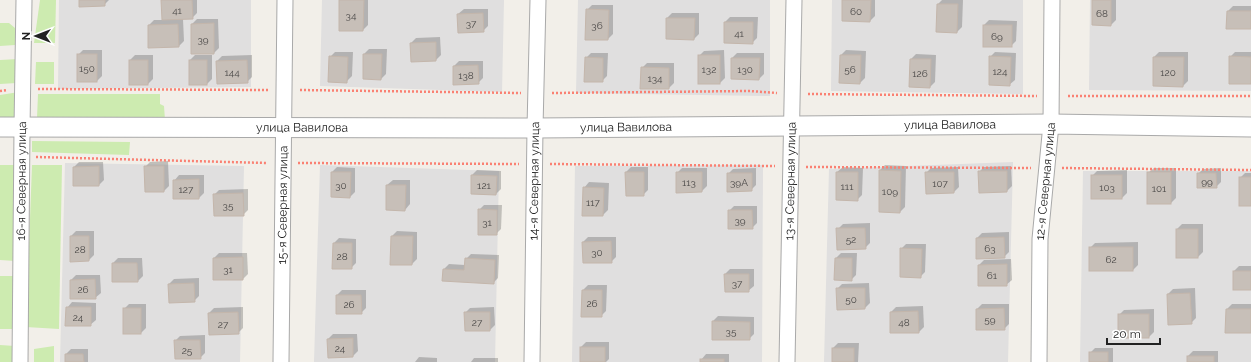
<svg xmlns="http://www.w3.org/2000/svg" width="1251" height="362" font-family="Raleway,sans-serif">
<style>
.residential{fill:#e0dfdf}
.grass{fill:#cdebb0}
.shadow{fill:#0003}
.building{fill:#c7bfb8;stroke:#c4b6ab}
.lines{fill:none;stroke-linecap:round;stroke-linejoin:round}
.minor-casing{stroke:#a9a9a9;stroke-width:17}
.tertiary-casing{stroke:#a9a9a9;stroke-width:21}
.path{stroke:#fa8072;stroke-width:2.5;stroke-dasharray:2 2;stroke-linecap:butt}
.minor{stroke:#fff;stroke-width:15}
.tertiary{stroke:#fff;stroke-width:19}
.labels{text-anchor:middle;stroke-width:3.5;stroke-linejoin:round;paint-order:stroke}
.number-label{font-size:10px;fill:#4b4948}
.street-label{font-size:12px;fill:#222;stroke:#fff}
</style>
<rect width="100%" height="100%" fill="#f2efe9"/>
<!-- residential -->
<g class="residential">
<polygon points="59,0 251,0 251,87 58,89"/>
<polygon points="322,0 504,0 502,92 320,86"/>
<polygon points="578,0 770,0 770,96 576,93"/>
<polygon points="832,0 1023,0 1023,94 831,91"/>
<polygon points="1090,0 1251,0 1251,91 1089,90"/>
<polygon points="1013,162 1008,362 824,362 829,169"/>
<polygon points="65,163 244,166 240,362 60,362"/>
<polygon points="320,165 499,171 495,362 314,362"/>
<polygon points="763,165 762,362 572,362 575,166"/>
<polygon points="1083,171 1251,171 1251,362 1080,362"/>
</g>
<!-- grass -->
<g class="grass">
<polygon points="40,0 56,0 55,43 34,43"/>
<polygon points="0,23 9,23 15,28 15,45 0,46"/>
<polygon points="18,59 17,83 0,84 0,60"/>
<polygon points="36,62 54,62 54,84 35,84"/>
<polygon points="19,92 17,122 0,122 0,95"/>
<polygon points="38,94 160,94 160,104 164,106 165,120 37,118"/>
<polygon points="32,141 130,142 129,155 32,152"/>
<polygon points="0,165 17,165 15,261 0,260"/>
<polygon points="32,165 62,165 59,329 26,327"/>
<rect x="0" y="276" width="14" height="53"/>
<polygon points="0,345 15,346 15,362 0,362"/>
<polygon points="54,346 54,362 34,362 34,349"/>
</g>
<!-- shadow -->
<g class="shadow">
<polygon points="80,0 109,0 104,5"/>
<polygon points="162,0 197,0 197,13 192,18 183,19 184,41 179,46 149,25 154,20 163,20"/>
<polygon points="340,0 368,0 368,25 363,30"/>
<polygon points="843,0 875,0 875,16 870,21"/>
<polygon points="942,0 963,0 962,27 957,32 938,4"/>
<polygon points="1093,0 1116,0 1116,20 1111,25"/>
<polygon points="592,5 613,5 613,34 608,39 587,10"/>
<polygon points="1233,6 1251,6 1251,28 1228,11"/>
<polygon points="464,9 488,9 488,26 483,31 458,14"/>
<polygon points="672,13 699,13 699,34 694,39 667,38 667,18"/>
<polygon points="730,17 758,17 757,38 752,43 725,22"/>
<polygon points="197,19 218,19 219,48 214,53 192,24"/>
<polygon points="989,20 1017,21 1016,41 1011,46 984,25"/>
<polygon points="440,37 441,55 436,60 412,61 411,43 416,38"/>
<polygon points="369,49 387,49 386,74 381,79 364,54"/>
<polygon points="83,50 102,50 102,76 97,81 78,55"/>
<polygon points="724,50 725,78 720,83 699,56 704,51"/>
<polygon points="846,50 866,51 865,78 860,83 840,82 841,55"/>
<polygon points="335,52 353,52 352,76 347,81 330,57"/>
<polygon points="995,52 1016,53 1015,80 1009,85 990,57"/>
<polygon points="1159,52 1188,52 1188,81 1183,86 1154,57"/>
<polygon points="1235,52 1251,52 1251,83 1230,57"/>
<polygon points="591,53 608,53 607,76 602,81 586,58"/>
<polygon points="737,53 764,53 764,74 759,79 732,78 732,58"/>
<polygon points="916,54 936,55 935,82 930,87 911,59"/>
<polygon points="135,55 153,55 153,79 148,84 130,84 130,60"/>
<polygon points="195,55 212,55 212,79 207,84 190,84 190,60"/>
<polygon points="252,55 252,77 247,82 217,61 222,56"/>
<polygon points="459,61 483,61 483,78 478,83 454,66"/>
<polygon points="647,63 674,63 674,83 669,88 642,68"/>
<polygon points="168,161 169,186 164,191 145,167 150,162"/>
<polygon points="79,162 103,162 104,180 99,185 74,167"/>
<polygon points="885,165 906,166 905,207 900,212 880,170"/>
<polygon points="1011,166 1012,186 1007,191 979,172 984,167"/>
<polygon points="337,167 355,168 355,192 350,197 332,172"/>
<polygon points="631,167 648,167 648,190 643,195 626,172"/>
<polygon points="843,167 863,168 862,195 857,200 837,172"/>
<polygon points="958,167 959,187 954,192 926,173 931,168"/>
<polygon points="682,168 707,168 707,186 702,191 677,192 677,173"/>
<polygon points="756,168 756,185 751,190 728,174 733,169"/>
<polygon points="1154,168 1176,168 1176,198 1171,203 1148,203 1148,173"/>
<polygon points="1221,168 1221,182 1216,187 1198,174 1203,169"/>
<polygon points="477,170 501,171 501,189 496,194 472,175"/>
<polygon points="1127,170 1127,193 1122,198 1092,176 1097,171"/>
<polygon points="1245,173 1251,173 1251,205 1240,178"/>
<polygon points="179,175 204,175 204,193 199,198 174,181"/>
<polygon points="393,180 410,180 410,204 405,210 387,185"/>
<polygon points="589,182 609,183 608,210 603,215 584,188"/>
<polygon points="248,189 248,210 243,215 214,195 219,190"/>
<polygon points="484,205 502,205 501,229 496,234 479,210"/>
<polygon points="734,206 757,206 757,223 752,228 729,211"/>
<polygon points="870,223 870,243 865,248 838,229 843,224"/>
<polygon points="1182,224 1203,224 1203,252 1198,257 1177,229"/>
<polygon points="76,231 94,231 94,255 89,260 71,236"/>
<polygon points="397,231 417,232 417,259 412,264 392,236"/>
<polygon points="1009,232 1009,252 1004,257 977,258 977,238 982,233"/>
<polygon points="588,237 616,237 616,257 611,262 583,242"/>
<polygon points="339,238 356,239 356,263 351,268 334,243"/>
<polygon points="1138,242 1138,265 1133,270 1090,248 1095,243"/>
<polygon points="906,244 926,244 925,272 920,277 901,249"/>
<polygon points="219,253 247,253 248,274 243,279 214,258"/>
<polygon points="841,253 857,253 856,275 851,280 836,258"/>
<polygon points="471,254 499,255 498,278 493,283 444,269 449,264 465,265 466,259"/>
<polygon points="118,258 142,258 143,276 138,281 113,263"/>
<polygon points="1011,259 1012,280 1006,285 979,265 984,260"/>
<polygon points="1239,266 1251,266 1251,289 1234,289 1234,271"/>
<polygon points="730,269 754,269 754,286 748,291 725,274"/>
<polygon points="76,275 100,275 101,293 95,298 71,280"/>
<polygon points="199,278 199,296 194,301 169,284 174,279"/>
<polygon points="869,283 870,303 865,308 837,289 842,284"/>
<polygon points="588,285 607,285 606,311 601,316 583,290"/>
<polygon points="1195,288 1196,318 1191,323 1168,294 1173,289"/>
<polygon points="342,290 366,290 366,308 361,313 337,295"/>
<polygon points="72,302 96,303 96,320 90,325 67,308"/>
<polygon points="129,304 146,304 146,328 141,333 124,333 124,309"/>
<polygon points="982,304 1009,304 1009,324 1004,329 977,309"/>
<polygon points="1232,304 1251,304 1251,332 1227,309"/>
<polygon points="923,306 924,327 919,332 891,312 896,307"/>
<polygon points="243,307 243,328 238,333 209,313 214,308"/>
<polygon points="494,307 495,325 490,330 465,313 470,308"/>
<polygon points="1154,309 1154,332 1149,337 1119,315 1124,310"/>
<polygon points="718,316 754,317 754,334 749,339 713,321"/>
<polygon points="333,334 357,334 358,351 353,356 328,339"/>
<polygon points="205,335 205,353 200,358 175,341 180,336"/>
<polygon points="586,342 609,342 609,359 606,362 581,362 581,347"/>
<polygon points="838,343 859,343 858,362 833,362 833,348"/>
<polygon points="1095,348 1113,348 1113,362 1090,362 1090,353"/>
<polygon points="71,349 88,349 88,362 66,362 66,354"/>
<polygon points="1193,351 1218,351 1218,362 1188,362 1188,356"/>
<polygon points="706,354 729,354 729,362 701,362 701,360"/>
<polygon points="419,357 437,358 437,362 415,362"/>
<polygon points="474,358 498,358 498,362 471,362"/>
</g>
<!-- building -->
<g class="building">
<polygon points="79,0 105,0 105,6 79,7"/>
<polygon points="161,0 192,0 193,19 162,20"/>
<polygon points="339,0 364,0 363,31 339,31"/>
<polygon points="842,0 871,0 870,22 842,21"/>
<polygon points="1092,0 1111,0 1111,26 1092,25"/>
<polygon points="937,4 958,4 957,33 936,32"/>
<polygon points="586,9 609,10 608,40 585,40"/>
<polygon points="1227,11 1251,11 1251,29 1226,29"/>
<polygon points="483,13 484,32 458,33 457,14"/>
<polygon points="666,18 695,18 694,40 666,39"/>
<polygon points="724,22 753,22 753,44 724,43"/>
<polygon points="214,23 214,54 191,54 191,24"/>
<polygon points="178,24 179,47 148,48 148,25"/>
<rect x="983" y="25" width="29" height="22"/>
<polygon points="436,42 436,61 411,62 410,43"/>
<rect x="77" y="54" width="20" height="28"/>
<polygon points="363,54 382,54 381,80 363,79"/>
<rect x="698" y="55" width="22" height="29"/>
<polygon points="840,55 861,55 860,84 839,83"/>
<polygon points="329,56 348,57 347,83 328,82"/>
<polygon points="989,56 1011,57 1010,86 989,85"/>
<polygon points="1229,56 1251,57 1251,84 1229,84"/>
<polygon points="585,57 603,58 603,82 584,82"/>
<polygon points="1153,57 1184,57 1183,87 1153,86"/>
<polygon points="731,58 760,58 759,80 731,79"/>
<polygon points="910,59 931,59 930,88 909,87"/>
<rect x="129" y="60" width="19" height="25"/>
<rect x="189" y="60" width="18" height="25"/>
<polygon points="247,60 248,83 217,84 216,61"/>
<polygon points="478,65 479,84 453,85 453,66"/>
<polygon points="641,67 669,68 669,89 640,89"/>
<polygon points="99,166 99,186 73,186 73,167"/>
<polygon points="144,166 164,166 164,192 145,192"/>
<polygon points="879,170 901,171 900,213 879,212"/>
<polygon points="978,171 1007,171 1007,192 979,193"/>
<polygon points="331,172 351,172 350,198 331,197"/>
<polygon points="625,172 644,172 644,196 626,196"/>
<polygon points="676,172 702,172 702,192 676,193"/>
<polygon points="836,172 858,172 858,201 836,200"/>
<polygon points="925,172 954,172 954,193 926,194"/>
<rect x="1147" y="172" width="24" height="32"/>
<polygon points="727,173 752,173 752,191 727,192"/>
<polygon points="1197,173 1216,173 1217,188 1197,188"/>
<polygon points="471,175 497,176 496,195 471,194"/>
<rect x="1091" y="175" width="31" height="24"/>
<rect x="1239" y="177" width="12" height="29"/>
<polygon points="199,179 199,199 173,199 173,180"/>
<polygon points="386,185 406,185 405,211 386,210"/>
<polygon points="583,187 604,188 603,216 582,216"/>
<polygon points="243,193 244,216 214,216 213,194"/>
<polygon points="478,209 497,210 497,235 478,235"/>
<polygon points="728,210 752,210 753,229 728,229"/>
<polygon points="836,228 865,228 866,249 837,250"/>
<rect x="1176" y="229" width="22" height="29"/>
<polygon points="70,236 89,236 89,261 70,262"/>
<polygon points="391,236 413,236 412,265 390,265"/>
<polygon points="1004,237 1005,258 976,259 976,238"/>
<polygon points="611,241 612,263 583,263 582,242"/>
<polygon points="333,243 352,243 352,269 332,269"/>
<rect x="1089" y="247" width="44" height="24"/>
<polygon points="900,248 922,249 921,278 900,277"/>
<polygon points="243,257 243,280 213,280 213,258"/>
<polygon points="465,258 495,260 494,284 442,281 443,269 464,270"/>
<polygon points="835,258 852,258 852,281 834,280"/>
<polygon points="112,263 137,263 138,282 112,282"/>
<polygon points="1007,264 1007,286 978,286 978,265"/>
<rect x="1233" y="271" width="18" height="19"/>
<polygon points="724,274 749,274 749,292 725,292"/>
<polygon points="95,279 96,299 70,299 70,280"/>
<polygon points="194,283 195,302 169,303 168,284"/>
<polygon points="836,288 865,288 865,309 837,310"/>
<polygon points="582,290 602,290 602,317 581,317"/>
<polygon points="1190,293 1192,324 1168,325 1167,294"/>
<polygon points="336,295 361,295 362,314 336,314"/>
<polygon points="66,307 91,307 91,326 65,326"/>
<rect x="123" y="308" width="18" height="26"/>
<polygon points="1004,308 1005,330 976,330 976,309"/>
<polygon points="1226,309 1251,309 1251,333 1225,333"/>
<polygon points="918,311 919,333 890,333 890,312"/>
<polygon points="238,312 239,334 209,335 208,313"/>
<polygon points="464,312 490,312 490,331 465,331"/>
<rect x="1118" y="314" width="31" height="24"/>
<polygon points="712,321 750,322 750,340 712,340"/>
<polygon points="353,338 353,357 328,358 327,339"/>
<polygon points="174,340 200,340 201,359 175,359"/>
<rect x="580" y="347" width="25" height="15"/>
<rect x="832" y="348" width="22" height="14"/>
<rect x="1089" y="352" width="19" height="10"/>
<polygon points="65,354 83,354 84,362 65,362"/>
<rect x="1187" y="356" width="27" height="6"/>
<rect x="700" y="359" width="24" height="3"/>
</g>
<g class="lines">
<!-- minor casing -->
<g class="minor-casing">
<g id="minor">
<path id="s1" d="M20,362L22,128L24,0"/>
<path id="s2" d="M281,362L285,0"/>
<path id="s3" d="M532,362L535,128L538,0"/>
<path id="s4" d="M787,362L794,0"/>
<path id="s5" d="M1039,362L1040,239L1051,124L1052,0"/>
</g>
</g>
<!-- tertiary casing -->
<g class="tertiary-casing">
<g id="tertiary">
<path id="s6" d="M0,127L535,128L1051,124L1251,127"/>
</g>
</g>
<!-- path -->
<g class="path">
<polyline points="38,89 269,90"/>
<polyline points="300,90 521,93"/>
<polyline points="0,91 7,90"/>
<polyline points="552,93 750,91 777,93"/>
<polyline points="808,94 1037,96"/>
<polyline points="1068,96 1251,96"/>
<polyline points="36,157 267,163"/>
<polyline points="298,163 519,164"/>
<polyline points="550,164 775,166"/>
<polyline points="806,167 1031,168"/>
<polyline points="1062,168 1251,170"/>
</g>
<!-- minor -->
<use href="#minor" class="minor"/>
<!-- tertiary -->
<use href="#tertiary" class="tertiary"/>
</g>
<g class="labels">
<!-- number labels -->
<g class="number-label">
<text x="177" y="14">41</text>
<text x="856" y="15">60</text>
<text x="1102" y="17">68</text>
<text x="351" y="19">34</text>
<text x="471" y="27">37</text>
<text x="597" y="29">36</text>
<text x="739" y="37">41</text>
<text x="997" y="40">69</text>
<text x="203" y="43">39</text>
<text x="87" y="72">150</text>
<text x="709" y="73">132</text>
<text x="745" y="73">130</text>
<text x="850" y="73">56</text>
<text x="1000" y="75">124</text>
<text x="232" y="76">144</text>
<text x="1168" y="76">120</text>
<text x="920" y="77">126</text>
<text x="466" y="79">138</text>
<text x="655" y="82">134</text>
<text x="1207" y="185">99</text>
<text x="689" y="186">113</text>
<text x="739" y="186">39A</text>
<text x="940" y="187">107</text>
<text x="341" y="189">30</text>
<text x="484" y="189">121</text>
<text x="847" y="190">111</text>
<text x="1107" y="191">103</text>
<text x="1159" y="192">101</text>
<text x="186" y="193">127</text>
<text x="890" y="195">109</text>
<text x="593" y="206">117</text>
<text x="228" y="209">35</text>
<text x="740" y="224">39</text>
<text x="487" y="226">31</text>
<text x="851" y="243">52</text>
<text x="990" y="252">63</text>
<text x="80" y="253">28</text>
<text x="597" y="256">30</text>
<text x="342" y="260">28</text>
<text x="1111" y="263">62</text>
<text x="228" y="273">31</text>
<text x="992" y="279">61</text>
<text x="737" y="287">37</text>
<text x="83" y="293">26</text>
<text x="851" y="303">50</text>
<text x="592" y="307">26</text>
<text x="349" y="308">26</text>
<text x="78" y="321">24</text>
<text x="990" y="323">59</text>
<text x="477" y="326">27</text>
<text x="904" y="326">48</text>
<text x="223" y="328">27</text>
<text x="731" y="335">35</text>
<text x="340" y="352">24</text>
<text x="187" y="354">25</text>
</g>
<!-- street labels -->
<g class="street-label">
<text dy="4" stroke="none"><textPath href="#s6" startOffset="950">улица Вавилова</textPath></text>
<text dy="4" stroke="none"><textPath href="#s6" startOffset="302">улица Вавилова</textPath></text>
<text dy="4" stroke="none"><textPath href="#s6" startOffset="626">улица Вавилова</textPath></text>
<text dy="4" stroke="none"><textPath href="#s1" startOffset="181">16-я Северная улица</textPath></text>
<text dy="4" stroke="none"><textPath href="#s3" startOffset="181">14-я Северная улица</textPath></text>
<text dy="4" stroke="none"><textPath href="#s4" startOffset="181">13-я Северная улица</textPath></text>
<text dy="4" stroke="none"><textPath href="#s5" startOffset="181">12-я Северная улица</textPath></text>
<text dy="4" stroke="none"><textPath href="#s2" startOffset="157">15-я Северная улица</textPath></text>
</g>
</g>
<!-- north arrow -->
<g transform="translate(36 36) rotate(270)" stroke="#ffffff" stroke-width="3" paint-order="stroke">
<path d="M0-3L7 15L0 10L-7 15Z" fill="#222222"/>
<text y="-6" font-size="11" font-weight="bold" text-anchor="middle" fill="#222222">N</text>
</g>
<!-- scale -->
<path d="M1107 338v6h53v-6" fill="none" stroke="#222222" stroke-width="2"/>
<text x="1113" y="338" font-size="12" fill="#222222" stroke="#ffffff" stroke-width="3" paint-order="stroke">20 m</text>
</svg>
